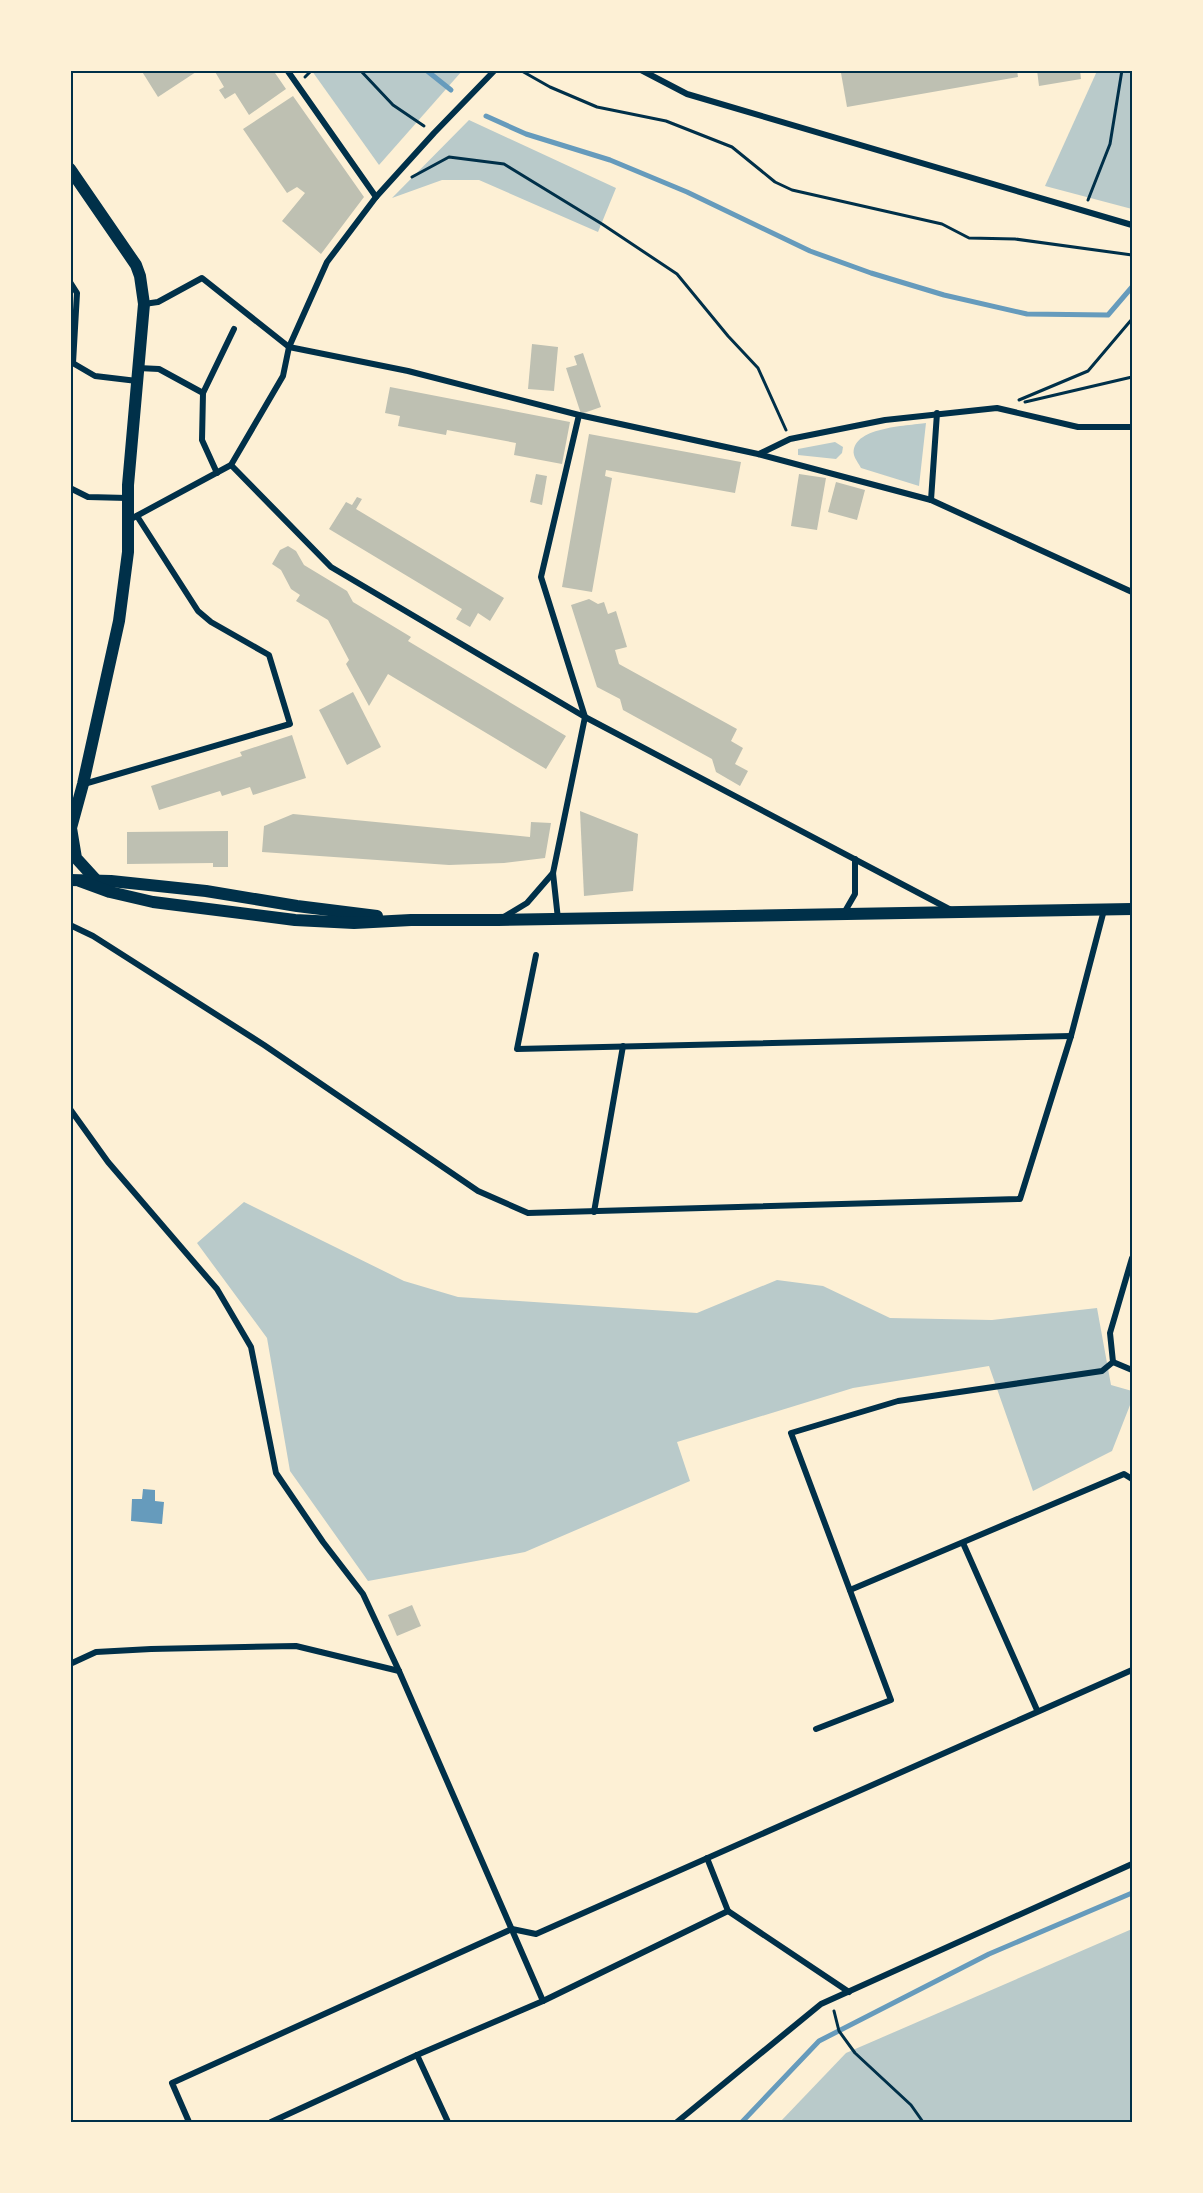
<svg xmlns="http://www.w3.org/2000/svg" width="1203" height="2193" font-family="Lato,sans-serif">
<style>
.green{fill:#b9caca}
.water{fill:#669bbc}
.lines{fill:none;stroke-linecap:round;stroke-linejoin:round}
.stream{stroke:#669bbc;stroke-width:5}
.building{fill:#bec0b2}
.path{stroke:#003049;stroke-width:3}
.minor{stroke:#003049;stroke-width:6}
.secondary{stroke:#003049;stroke-width:12}
.neatline{fill:none;stroke:#003049;stroke-width:2}
</style>
<rect width="100%" height="100%" fill="#fdf0d5"/>
<!-- green -->
<g class="green">
<polygon points="312,71 462,71 379,165"/>
<polygon points="1097,71 1132,71 1132,209 1045,186"/>
<polygon points="469,120 616,188 598,232 479,180 442,180 392,198"/>
<path d="M926,423L919,486L861,468C859,464 855,459 854,455C850,427 907,426 926,423Z"/>
<polygon points="835,442 843,447 842,453 836,459 798,455 798,449"/>
<polygon points="244,1202 404,1281 458,1297 697,1313 777,1280 823,1286 890,1318 992,1320 1097,1308 1111,1385 1132,1391 1132,1400 1112,1451 1033,1491 989,1366 853,1388 677,1442 690,1481 525,1552 368,1581 290,1471 267,1338 197,1243"/>
<polygon points="1132,1929 1132,2122 780,2122 846,2053"/>
</g>
<!-- water -->
<polygon class="water" points="143,1489 155,1490 155,1501 164,1502 162,1524 131,1521 132,1499 142,1499"/>
<g class="lines">
<!-- stream -->
<g class="stream">
<polyline points="426,70 451,90"/>
<polyline points="486,116 526,134 610,160 687,192 810,251 871,273 944,295 1027,314 1108,315 1132,287"/>
<polyline points="742,2122 819,2041 989,1954 1132,1893"/>
</g>
</g>
<!-- building -->
<g class="building">
<polygon points="141,70 199,70 158,97"/>
<polygon points="214,70 273,70 286,89 249,115 235,93 225,99 219,90 224,87"/>
<polygon points="855,70 1017,70 1018,77 847,107 841,73"/>
<polygon points="1037,70 1080,70 1081,79 1039,86"/>
<polygon points="293,96 364,197 321,254 282,221 305,193 297,187 287,193 243,129"/>
<polygon points="532,344 558,347 554,391 528,389"/>
<polygon points="583,353 601,407 581,414 566,368 577,365 574,356"/>
<polygon points="390,387 570,422 562,464 514,455 516,443 447,430 446,435 398,426 400,416 385,413"/>
<polygon points="589,434 741,462 735,493 606,470 605,476 612,478 592,592 562,587"/>
<polygon points="536,474 547,476 542,505 530,502"/>
<polygon points="799,474 826,478 817,530 791,526"/>
<polygon points="836,482 865,490 857,520 828,512"/>
<polygon points="357,497 362,499 356,509 504,598 490,621 478,613 470,627 456,619 462,609 329,529 346,502 352,505"/>
<polygon points="288,546 296,551 304,565 347,591 353,602 411,637 408,641 566,736 546,769 388,674 369,706 346,664 349,660 328,620 296,601 300,595 291,589 281,570 272,564 280,550"/>
<polygon points="589,599 598,604 604,602 608,614 616,611 627,647 615,650 619,664 737,729 731,741 743,748 735,764 748,771 740,786 716,772 712,759 623,710 620,699 597,687 571,605"/>
<polygon points="353,692 381,747 347,765 319,710"/>
<polygon points="292,735 306,778 253,795 250,787 222,796 220,791 159,810 151,786 242,756 240,752"/>
<polygon points="580,811 638,834 633,891 584,896"/>
<polygon points="293,814 530,837 531,822 551,823 545,858 504,863 449,865 262,852 264,826"/>
<polygon points="228,831 228,867 213,867 213,863 127,864 127,832"/>
<polygon points="412,1605 421,1626 397,1636 388,1615"/>
</g>
<g class="lines">
<!-- path -->
<g class="path">
<polyline points="360,70 393,105 424,126"/>
<polyline points="520,70 550,87 597,107 666,121 732,147 775,182 792,190 942,224 969,238 1015,239 1132,255"/>
<polyline points="305,77 312,70"/>
<polyline points="412,177 449,157 504,164 602,224 677,274 728,336 758,368 786,430"/>
<polyline points="1088,200 1110,144 1122,70"/>
<polyline points="1019,400 1088,371 1132,319"/>
<polyline points="1025,402 1132,377"/>
<polyline points="834,2011 839,2031 855,2053 911,2105 923,2122"/>
</g>
<!-- minor -->
<g class="minor">
<polyline points="287,70 376,197"/>
<polyline points="641,70 687,94 1132,225"/>
<polyline points="70,282 77,293 73,363"/>
<polyline points="144,304 158,302 202,278 289,347 408,371 579,415 758,454 931,500 1132,592"/>
<polyline points="71,362 95,376 137,381"/>
<polyline points="138,368 159,369 203,393"/>
<polyline points="759,454 790,439 885,420 997,408 1078,427 1132,427"/>
<polyline points="231,465 331,567 585,717 951,910"/>
<polyline points="217,473 202,440 203,393 234,329"/>
<polyline points="70,488 88,497 127,498"/>
<polyline points="931,500 937,413"/>
<polyline points="129,520 231,465 283,376 289,347 327,262 376,197 434,133 495,70"/>
<polyline points="84,784 290,724 269,655 211,622 198,611 137,516"/>
<polyline points="844,913 855,894 855,859"/>
<polyline points="502,918 527,903 553,873"/>
<polyline points="558,919 553,873 585,717 541,577 579,415"/>
<polyline points="70,925 93,936 264,1045 478,1191 528,1213 1020,1199 1071,1036 1104,910"/>
<polyline points="536,955 517,1049 1071,1036"/>
<polyline points="70,1109 108,1162 217,1289 251,1347 276,1473 323,1542 363,1594 399,1671 543,2001"/>
<polyline points="594,1212 623,1046"/>
<polyline points="1113,1362 1132,1370"/>
<polyline points="963,1543 1037,1710"/>
<polyline points="850,1590 1124,1474 1132,1479"/>
<polyline points="70,1664 96,1652 151,1649 296,1646 399,1671"/>
<polyline points="816,1729 891,1700 791,1433 898,1401 1102,1371 1113,1362 1110,1333 1132,1258"/>
<polyline points="707,1858 728,1911"/>
<polyline points="728,1911 849,1992"/>
<polyline points="417,2055 448,2122"/>
<polyline points="189,2122 172,2083 512,1929 536,1934 1132,1670"/>
<polyline points="271,2122 417,2055 543,2001 728,1911"/>
<polyline points="677,2122 821,2004 1132,1864"/>
</g>
<!-- secondary -->
<g class="secondary">
<polyline points="70,169 136,265 140,276 144,304 128,485 128,552 119,621 83,784 71,828 76,858 97,881"/>
<polyline points="70,880 111,881 206,891 297,906 377,916"/>
<polyline points="80,881 110,892 153,902 295,920 354,923 411,920 498,920 1132,909"/>
</g>
</g>
<!-- border -->
<rect width="1203" height="2193" fill="none" stroke="#fdf0d5" stroke-width="144"/>
<rect x="72" y="72" width="1059" height="2049" class="neatline"/>
</svg>
